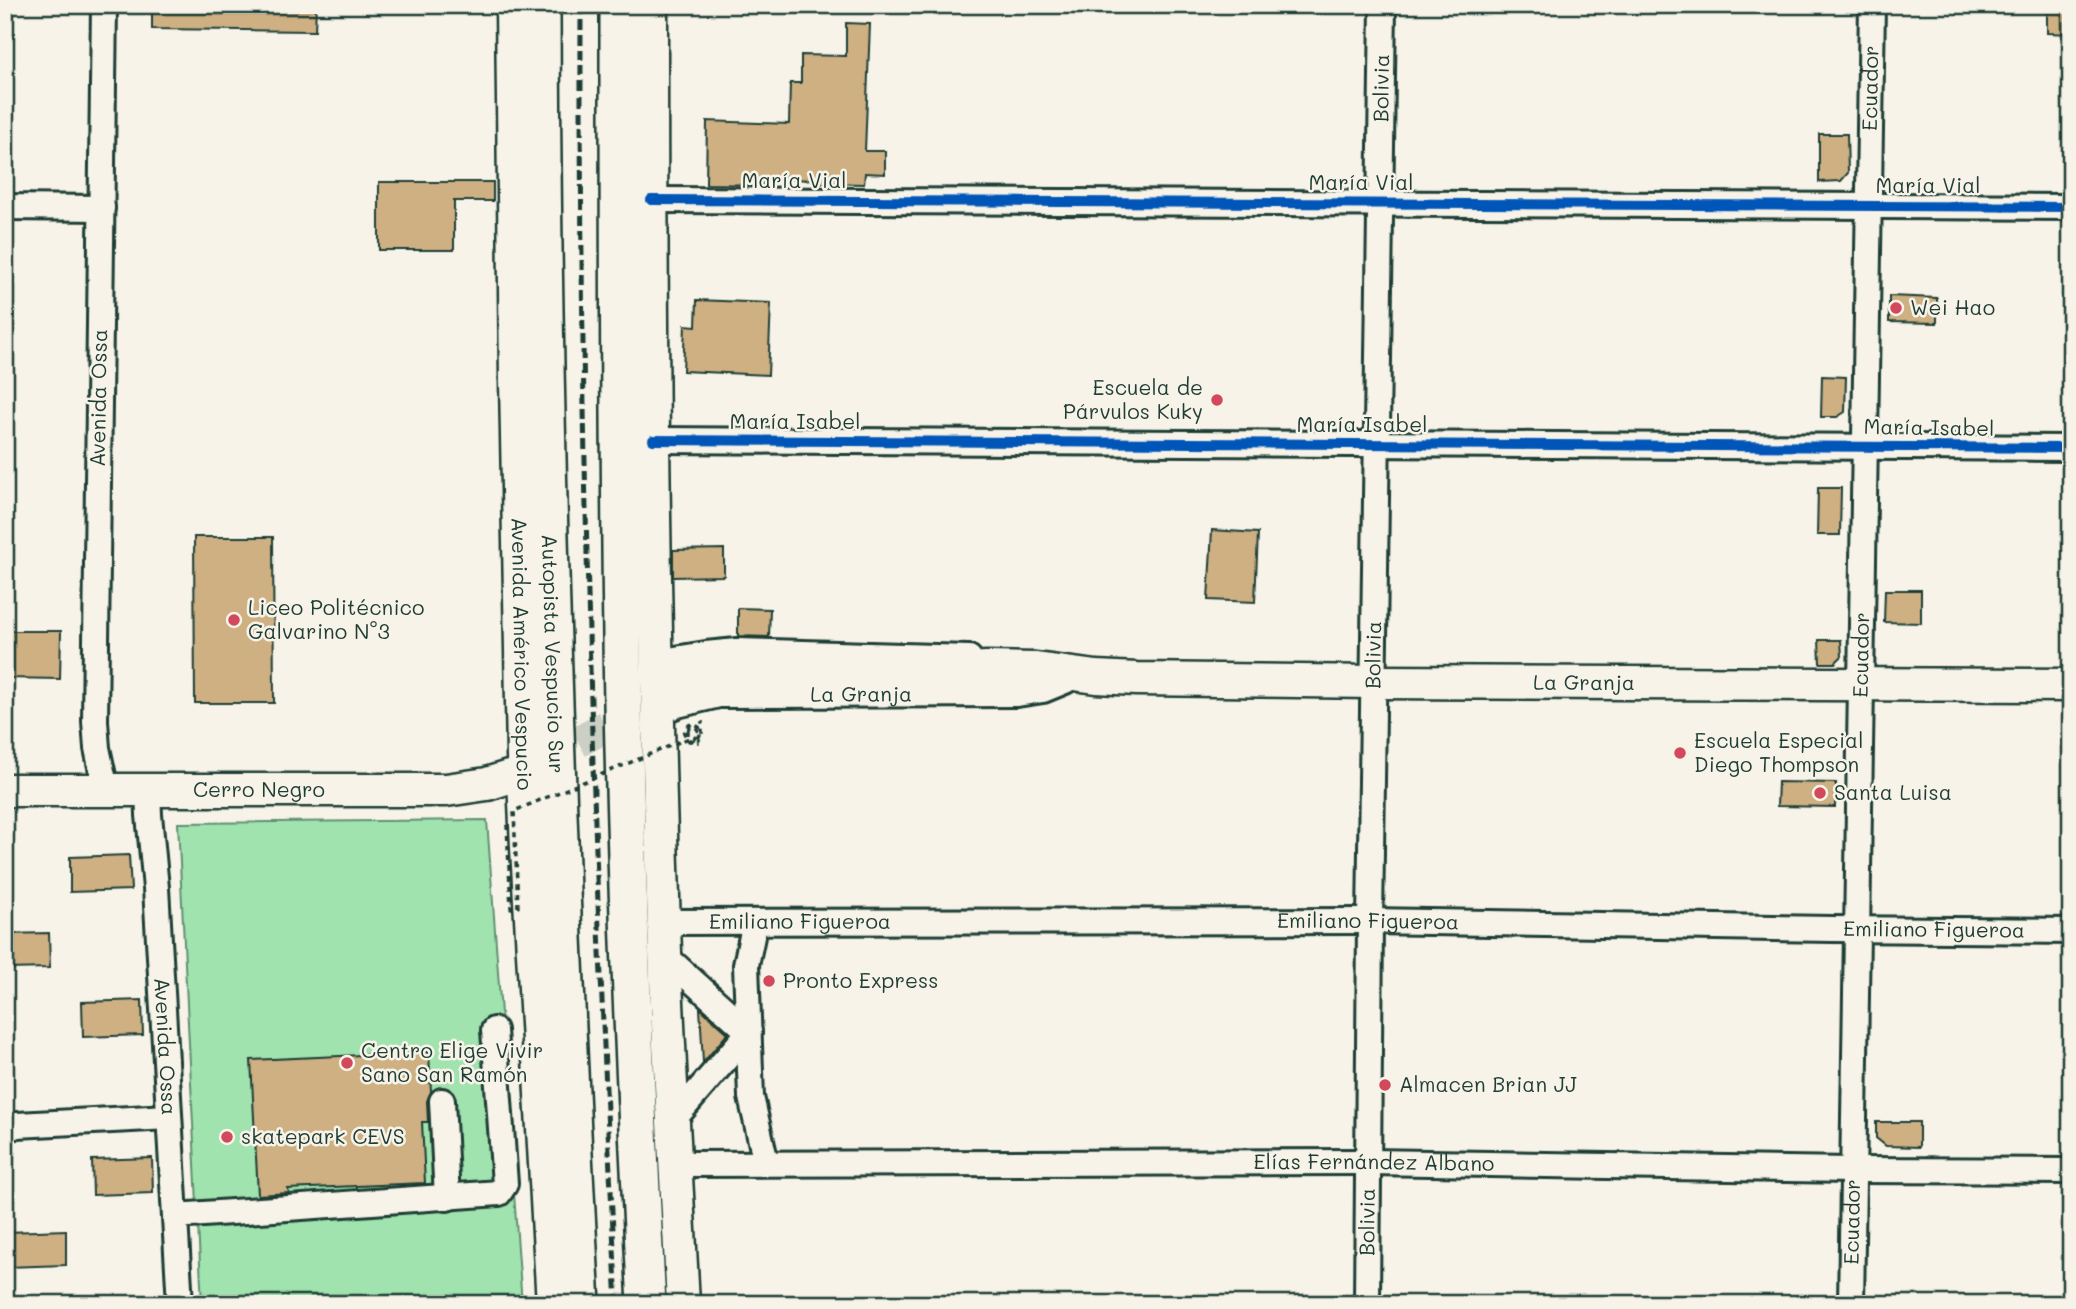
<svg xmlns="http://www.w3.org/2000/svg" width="2076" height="1309" font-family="Mali,sans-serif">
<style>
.green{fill:#a0e3ae;stroke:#609071;stroke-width:2}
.building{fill:#ceb083;stroke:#1f3d34;stroke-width:2}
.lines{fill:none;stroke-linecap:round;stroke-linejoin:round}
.major-tunnel{stroke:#cccfc4;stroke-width:32;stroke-dasharray:32 16;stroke-linecap:butt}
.minor-casing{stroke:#1f3d34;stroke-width:30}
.major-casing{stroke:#1f3d34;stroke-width:37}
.highway-casing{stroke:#1f3d34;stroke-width:42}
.path{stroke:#1f3d34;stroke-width:3.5;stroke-dasharray:5 5;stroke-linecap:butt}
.minor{stroke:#f7f3e8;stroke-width:24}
.major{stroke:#f7f3e8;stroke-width:32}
.highway{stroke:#f7f3e8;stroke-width:37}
.rail{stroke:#1f3d34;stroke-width:5;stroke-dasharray:10 5;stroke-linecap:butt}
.path-bridge{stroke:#1f3d34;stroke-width:3.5;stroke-dasharray:5 5;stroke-linecap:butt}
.cycleway-casing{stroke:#f7f3e8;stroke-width:15}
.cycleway{stroke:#0057b8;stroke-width:10}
.poi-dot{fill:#d1495b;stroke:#f7f3e8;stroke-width:2.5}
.labels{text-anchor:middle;stroke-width:5;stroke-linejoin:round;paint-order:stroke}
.street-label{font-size:21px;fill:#1f3d34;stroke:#f7f3e8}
.poi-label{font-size:21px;fill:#1f3d34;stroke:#f7f3e8;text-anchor:start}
</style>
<rect width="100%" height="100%" fill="#f7f3e8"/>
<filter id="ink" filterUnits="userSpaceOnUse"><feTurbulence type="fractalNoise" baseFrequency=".0143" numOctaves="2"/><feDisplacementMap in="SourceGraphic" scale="14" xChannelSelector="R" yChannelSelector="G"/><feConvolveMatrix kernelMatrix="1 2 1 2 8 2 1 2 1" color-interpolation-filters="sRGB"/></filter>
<g filter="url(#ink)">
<!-- green -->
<polygon class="green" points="487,820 522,1304 202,1304 178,823"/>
<!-- building -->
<g class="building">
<polygon points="152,5 316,5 315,31 152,29"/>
<polygon points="2047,5 2071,5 2071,34 2047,33"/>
<polygon points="846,23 870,24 865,151 885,151 885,174 865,173 864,184 816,183 815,180 763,178 763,185 706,184 707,121 789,124 790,83 801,83 801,55 846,56"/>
<polygon points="1819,134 1847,134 1848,173 1841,181 1819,182"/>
<polygon points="379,182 493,182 493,201 454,201 454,250 379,250"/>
<polygon points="1889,296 1937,298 1937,323 1889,322"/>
<polygon points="697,300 771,303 768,375 683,371 685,325 696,326"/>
<polygon points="1822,376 1846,377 1845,412 1837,417 1821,417"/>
<polygon points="1818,488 1841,488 1840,535 1817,535"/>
<polygon points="1212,530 1258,533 1255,602 1208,600"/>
<polygon points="194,537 273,537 274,703 195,703"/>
<polygon points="724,549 724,576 673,577 673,550"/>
<polygon points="1885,590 1921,590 1921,623 1884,622"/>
<polygon points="738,608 770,609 769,637 738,636"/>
<polygon points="5,631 61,631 60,679 5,678"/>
<polygon points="1819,640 1841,640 1842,656 1835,663 1820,663"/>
<polygon points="1778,782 1836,783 1835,807 1777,806"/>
<polygon points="129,855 131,890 70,892 70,857"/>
<polygon points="49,933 50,968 5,969 5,934"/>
<polygon points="142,1000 143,1035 83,1037 82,1002"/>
<polygon points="700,1008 728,1033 703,1063"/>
<polygon points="429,1052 431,1092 427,1101 428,1122 422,1122 425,1183 288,1189 289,1193 258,1195 251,1060"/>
<polygon points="1876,1122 1919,1122 1919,1147 1886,1146 1876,1138"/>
<polygon points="152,1158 153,1193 93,1195 92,1160"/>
<polygon points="66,1230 66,1265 6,1267 6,1232"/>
</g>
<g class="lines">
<!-- major-tunnel -->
<polyline class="major-tunnel" points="536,765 678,686"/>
<!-- minor casing -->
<g class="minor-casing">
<g id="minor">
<polyline points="104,5 95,721 97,748 106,790"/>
<polyline points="651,200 2071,207"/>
<polyline points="5,207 102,208"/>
<polyline points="653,440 2071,448"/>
<polyline points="656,662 706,654 737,651 969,658"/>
<path id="s1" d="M658,713L677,705L719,695L1017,694L1043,690L1065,681"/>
<path id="s2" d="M148,790L149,815L156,888L180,1304"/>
<path id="s3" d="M664,922L1370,921L1832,929L2071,931"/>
<polyline points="755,922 746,965 751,1097 766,1163"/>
<polyline points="665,956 749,1032 674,1119"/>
<polyline points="442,1101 447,1198"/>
<polyline points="5,1130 17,1125 169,1117"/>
<path id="s4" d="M676,1164L1369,1162L1852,1170L2071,1171"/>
<polyline points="175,1216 499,1193 505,1184 494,1030"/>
<path id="s5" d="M1367,1304L1370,921L1383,5"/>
<path id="s6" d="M1851,1304L1872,5"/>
</g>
</g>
<!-- major casing -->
<g class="major-casing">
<g id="major">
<path id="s7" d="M512,5L516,381L523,756L527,848L553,1304"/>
<path d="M651,5C651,321 653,636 665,952C669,1069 677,1186 683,1304"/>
<path id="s8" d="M923,675L950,670L987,668L1036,669L1096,677L1137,679L1374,682L2071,685"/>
<polyline points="678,686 713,675 730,673 923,675 942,678"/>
<path id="s9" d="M5,790H446L487,784L509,777"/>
</g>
</g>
<!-- highway casing -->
<g class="highway-casing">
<g id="highway">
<path id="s10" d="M541,5C542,438 557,871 581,1304"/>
<path d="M619,5C619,238 619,471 623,704C627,904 636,1104 647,1304"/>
</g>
</g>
<!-- path -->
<path class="path" d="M688,730V739L694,741C700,738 702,733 699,727L693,724L689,725L684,733L689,741L698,742L702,734V721"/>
<!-- minor -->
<use href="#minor" class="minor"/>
<!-- major -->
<use href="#major" class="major"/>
<!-- highway -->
<use href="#highway" class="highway"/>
<!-- rail -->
<path class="rail" d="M581,5C580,438 593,871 617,1304"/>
<!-- path-bridge -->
<polyline class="path-bridge" points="507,825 511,908 518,907 514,811 689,738 694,739 699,732 696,727 689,728 688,730"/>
<!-- cycleway casing -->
<g class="cycleway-casing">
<g id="cycleway">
<polyline points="651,200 2071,207"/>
<polyline points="653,440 2071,448"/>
</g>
</g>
<!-- cycleway -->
<use href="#cycleway" class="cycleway"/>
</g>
</g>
<!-- markers -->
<g class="poi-dot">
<circle cx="1896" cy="308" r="7"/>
<circle cx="1217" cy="400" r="7"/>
<circle cx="234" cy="620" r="7"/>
<circle cx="1680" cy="753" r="7"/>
<circle cx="1820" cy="793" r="7"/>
<circle cx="769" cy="981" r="7"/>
<circle cx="347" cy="1063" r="7"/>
<circle cx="1385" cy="1085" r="7"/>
<circle cx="227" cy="1137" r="7"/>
</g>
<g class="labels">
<!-- street labels -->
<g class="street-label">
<text dy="7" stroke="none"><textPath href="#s5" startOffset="1216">Bolivia</textPath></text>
<text dy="7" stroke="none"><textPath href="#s6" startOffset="1216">Ecuador</textPath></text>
<text x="794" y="188">María Vial</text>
<text x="1361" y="190">María Vial</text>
<text x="1928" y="193">María Vial</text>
<text transform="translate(99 398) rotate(-89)" y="7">Avenida Ossa</text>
<text x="795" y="429">María Isabel</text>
<text x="1362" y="432">María Isabel</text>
<text transform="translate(1929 428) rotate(1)" y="7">María Isabel</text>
<text dy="7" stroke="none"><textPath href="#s5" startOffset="649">Bolivia</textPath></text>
<text dy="7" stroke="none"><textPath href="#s7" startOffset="649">Avenida Américo Vespucio</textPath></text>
<text dy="7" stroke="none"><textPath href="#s10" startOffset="649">Autopista Vespucio Sur</textPath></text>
<text dy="7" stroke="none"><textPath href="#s6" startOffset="649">Ecuador</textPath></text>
<text dy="7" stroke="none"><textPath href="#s8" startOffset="662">La Granja</textPath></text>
<text dy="7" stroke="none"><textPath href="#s1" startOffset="206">La Granja</textPath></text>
<text dy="7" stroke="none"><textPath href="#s9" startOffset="254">Cerro Negro</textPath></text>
<text dy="7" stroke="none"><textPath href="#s3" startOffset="136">Emiliano Figueroa</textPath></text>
<text dy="7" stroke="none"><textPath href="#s3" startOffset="704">Emiliano Figueroa</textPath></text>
<text dy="7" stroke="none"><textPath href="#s3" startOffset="1270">Emiliano Figueroa</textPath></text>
<text dy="7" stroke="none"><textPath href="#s2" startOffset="257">Avenida Ossa</textPath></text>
<text dy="7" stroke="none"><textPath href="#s4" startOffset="698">Elías Fernández Albano</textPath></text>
<text dy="7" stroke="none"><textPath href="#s5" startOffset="82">Bolivia</textPath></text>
<text dy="7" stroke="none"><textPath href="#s6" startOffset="82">Ecuador</textPath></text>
</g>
<!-- poi labels -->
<g class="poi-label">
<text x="1910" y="315">Wei Hao</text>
<text x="1203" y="395" text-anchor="end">Escuela de<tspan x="1203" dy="24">Párvulos Kuky</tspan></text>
<text x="248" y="615">Liceo Politécnico<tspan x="248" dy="24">Galvarino N°3</tspan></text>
<text x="1694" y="748">Escuela Especial<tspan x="1694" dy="24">Diego Thompson</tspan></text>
<text x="1834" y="800">Santa Luisa</text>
<text x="783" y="988">Pronto Express</text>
<text x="361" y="1058">Centro Elige Vivir<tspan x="361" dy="24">Sano San Ramón</tspan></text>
<text x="1399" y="1092">Almacen Brian JJ</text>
<text x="241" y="1144">skatepark CEVS</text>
</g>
</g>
<!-- margin -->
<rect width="2076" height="1309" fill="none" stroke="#f7f3e8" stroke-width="28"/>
<rect x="14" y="14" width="2048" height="1281" fill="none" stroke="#1f3d34" stroke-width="2.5" filter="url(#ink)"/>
</svg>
